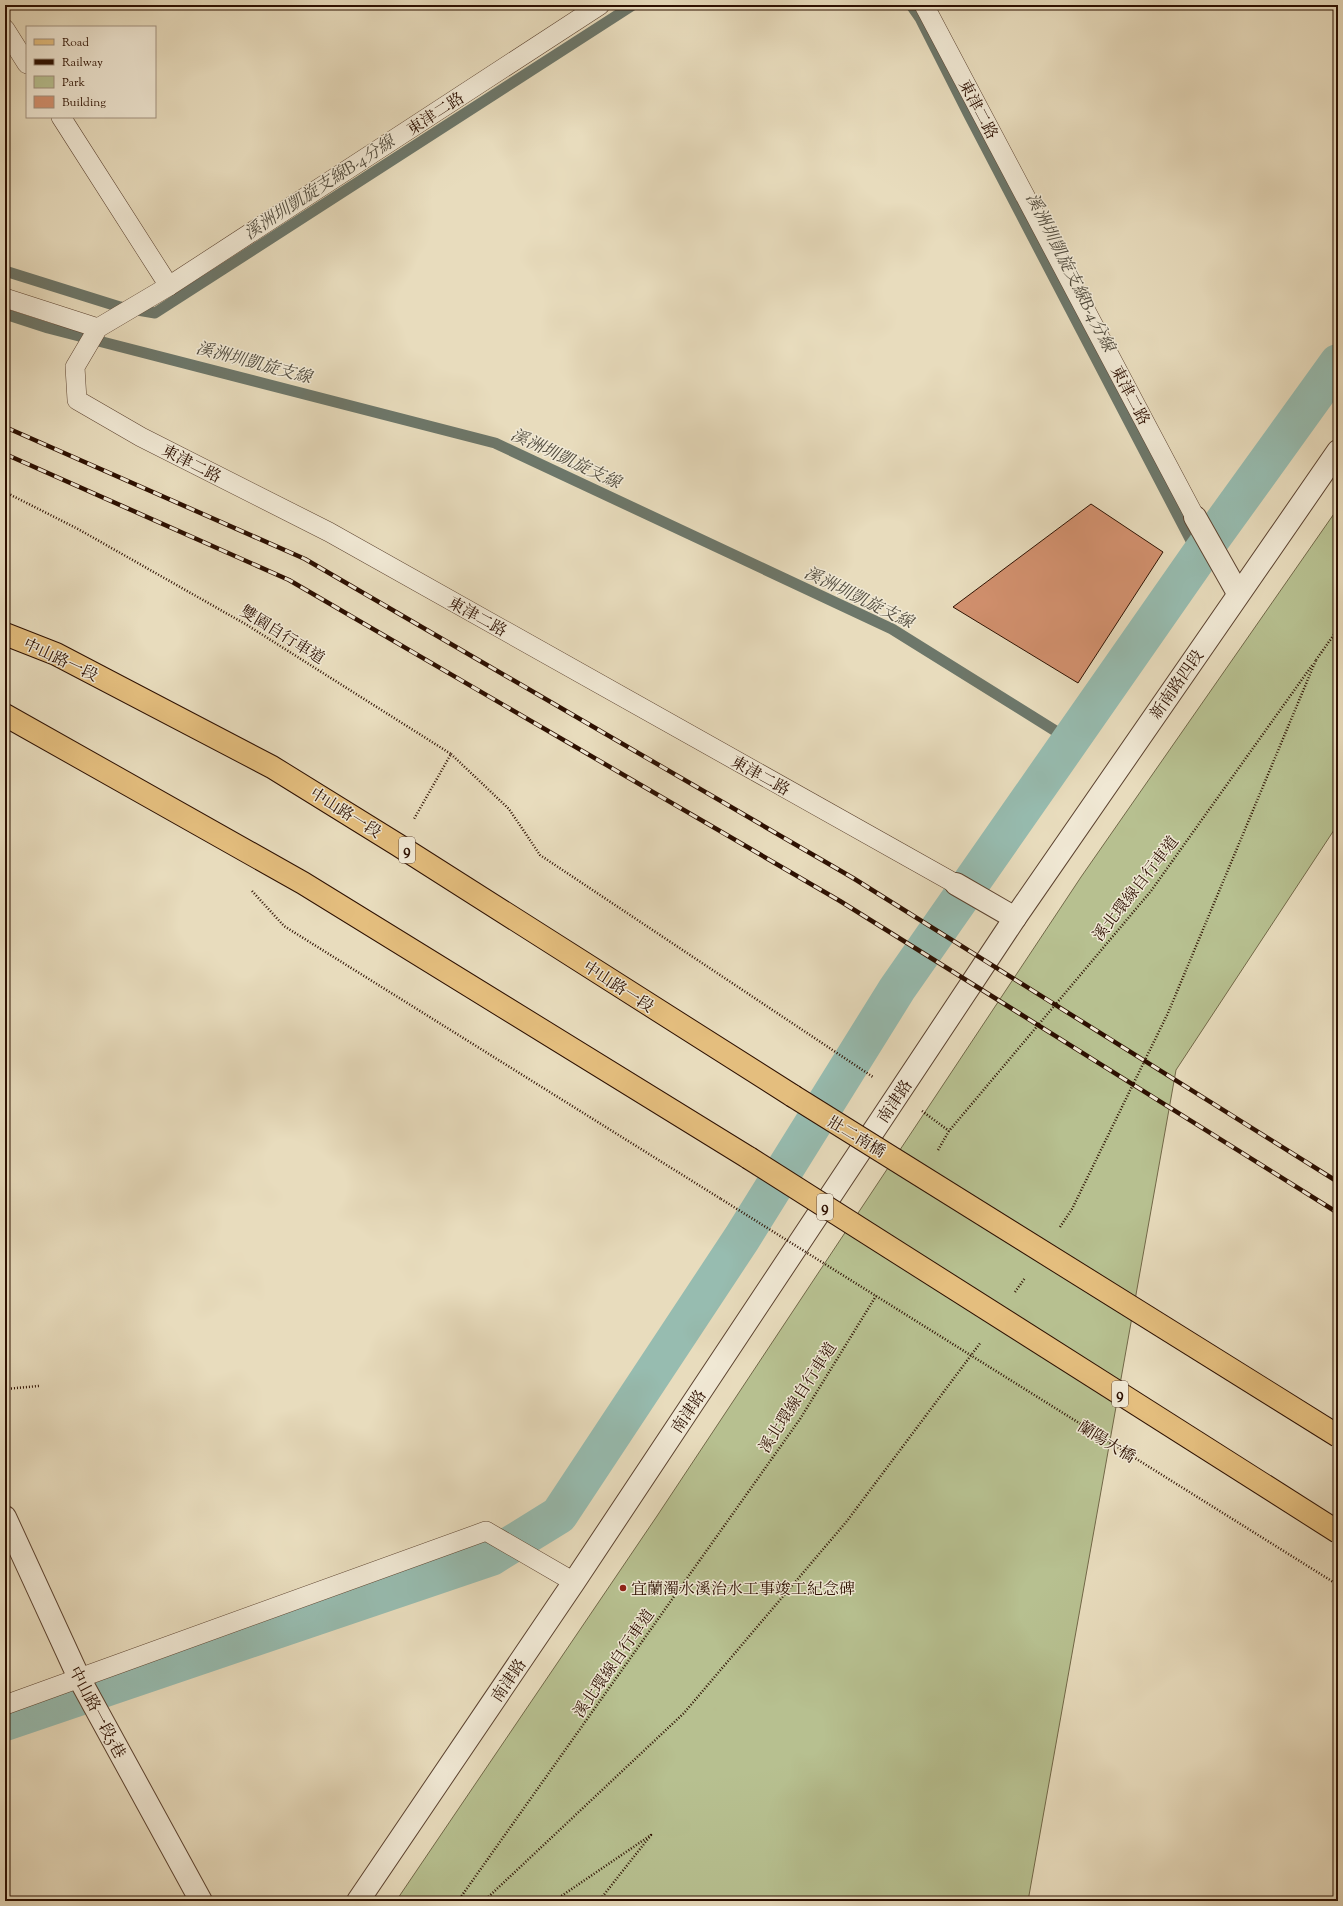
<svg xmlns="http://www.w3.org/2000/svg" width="1343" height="1906" font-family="'Sorts Mill Goudy','Noto Serif TC',serif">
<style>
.green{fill:#b7c090;stroke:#726848}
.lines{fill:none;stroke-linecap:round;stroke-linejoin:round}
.stream{stroke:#6d776a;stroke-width:11}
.canal{stroke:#97bcb0;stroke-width:38}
.building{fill:#d3916f;stroke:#2d1001}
.service-casing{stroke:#5c4330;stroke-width:20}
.minor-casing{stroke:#5c4330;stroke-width:24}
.tertiary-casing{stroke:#5c4330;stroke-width:24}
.primary-casing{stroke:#2d1001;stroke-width:24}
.path{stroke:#2d1001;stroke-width:2.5;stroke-dasharray:1 2;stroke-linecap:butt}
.service{stroke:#f0e8d4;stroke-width:19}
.minor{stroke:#f0e8d4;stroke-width:22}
.tertiary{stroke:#f0e8d4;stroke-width:22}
.primary{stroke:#e4be7e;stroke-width:22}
.rail-casing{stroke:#2d1001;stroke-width:4.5}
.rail{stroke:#f0e8d4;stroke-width:3;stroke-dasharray:9;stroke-linecap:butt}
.primary-bridge-casing{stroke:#2d1001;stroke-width:24;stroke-linecap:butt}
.path-bridge{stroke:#2d1001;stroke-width:2.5;stroke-dasharray:1 2;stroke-linecap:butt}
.primary-bridge{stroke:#e4be7e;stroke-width:22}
.poi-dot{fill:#8f2418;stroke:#f0e8d4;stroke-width:1.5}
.labels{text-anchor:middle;stroke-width:3;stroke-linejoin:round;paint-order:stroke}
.shield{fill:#f0e8d4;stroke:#685140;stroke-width:1}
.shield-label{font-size:15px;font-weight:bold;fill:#2d1001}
.street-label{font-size:16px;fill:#2d1001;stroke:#f0e8d4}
.poi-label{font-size:16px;fill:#2d1001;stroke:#f0e8d4;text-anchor:start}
.water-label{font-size:17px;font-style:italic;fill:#524c3e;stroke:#f0e8d4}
</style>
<rect width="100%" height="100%" fill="#e8dcbd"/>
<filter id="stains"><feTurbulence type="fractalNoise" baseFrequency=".005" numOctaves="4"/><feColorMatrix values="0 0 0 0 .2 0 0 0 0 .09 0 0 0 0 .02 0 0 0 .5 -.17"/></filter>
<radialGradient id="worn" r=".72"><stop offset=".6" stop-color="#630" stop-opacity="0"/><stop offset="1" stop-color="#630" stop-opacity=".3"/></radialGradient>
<!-- green -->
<polygon class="green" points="1338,508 1338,824 1176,1070 1028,1901 396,1901 657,1516 1081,877"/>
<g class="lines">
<!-- stream -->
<g class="stream">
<polyline points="911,5 920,18 969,115 1199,556"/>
<polyline points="5,271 120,307 155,313 633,5"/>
<polyline points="5,314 48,328 495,443 892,629 1070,740"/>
</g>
<!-- canal -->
<polyline class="canal" points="5,1722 491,1557 559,1515 742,1238 897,989 1199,556 1338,363"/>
</g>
<!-- building -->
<polygon class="building" points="1091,504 1163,552 1078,683 953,607"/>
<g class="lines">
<!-- service casing -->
<g class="service-casing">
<g id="service">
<polyline points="600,5 169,286 98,328 75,367 77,400 141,437 329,532 956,884"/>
<polyline points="924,5 1195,517"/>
<polyline points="5,29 27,64"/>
<polyline points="61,117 169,286"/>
<polyline points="5,298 98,328"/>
<polyline points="5,1705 486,1531 574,1582"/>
</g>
</g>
<!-- minor casing -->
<g class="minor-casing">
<g id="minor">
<polyline points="1195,517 1238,593"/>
<polyline points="956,884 1015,918"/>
<polyline points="5,1517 79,1678 201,1901"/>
</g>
</g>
<!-- tertiary casing -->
<g class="tertiary-casing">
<polyline id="tertiary" points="358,1901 574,1582 1015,918 1338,451"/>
</g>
<!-- primary casing -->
<g class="primary-casing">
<g id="primary">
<polyline points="5,634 56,654 272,767 398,845 793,1096"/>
<polyline points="5,715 303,883 749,1158"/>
</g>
</g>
<!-- path -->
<g class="path">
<polyline points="5,492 78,529 247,625 451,754 414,819"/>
<polyline points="1316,660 1338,629"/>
<polyline points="451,754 509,809 540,855 873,1077"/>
<polyline points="252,891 284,926 721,1199"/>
<polyline points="922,1111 949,1131"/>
<polyline points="938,1150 949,1131 1151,891 1313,664"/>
<polyline points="1060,1227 1072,1209 1168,1013 1316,660"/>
<polyline points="1015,1292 1025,1278"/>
<polyline points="5,1389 39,1386"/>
<polyline points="458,1901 800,1419 876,1296"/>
<polyline points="484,1901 684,1713 847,1521 981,1342"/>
<polyline points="554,1901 651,1835 599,1901"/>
</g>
<!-- service -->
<use href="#service" class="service"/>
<!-- minor -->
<use href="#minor" class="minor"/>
<!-- tertiary -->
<use href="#tertiary" class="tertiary"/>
<!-- primary -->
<use href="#primary" class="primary"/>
<!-- rail casing -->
<g class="rail-casing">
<g id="rail">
<polyline points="5,427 305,559 853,878 1338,1182"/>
<polyline points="5,454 289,580 840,901 1338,1213"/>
</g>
</g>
<!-- rail -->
<use href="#rail" class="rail"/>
<!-- primary-bridge casing -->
<g class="primary-bridge-casing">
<g id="primary-bridge">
<polyline points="793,1096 1338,1436"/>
<polyline points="749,1158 1338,1532"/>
</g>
</g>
<!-- path-bridge -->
<polyline class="path-bridge" points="721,1199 1338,1585"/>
<!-- primary-bridge -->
<use href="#primary-bridge" class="primary-bridge"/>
</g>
<!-- markers -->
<circle class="poi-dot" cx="623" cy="1588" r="4"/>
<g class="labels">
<!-- shield labels -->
<g class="shield">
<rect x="399" y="837" width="16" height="26" rx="3"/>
<rect x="817" y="1194" width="16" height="26" rx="3"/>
<rect x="1112" y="1381" width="16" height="26" rx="3"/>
</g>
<g class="shield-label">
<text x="407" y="855">9</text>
<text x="825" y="1212">9</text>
<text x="1120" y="1399">9</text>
</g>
<!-- street labels -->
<g class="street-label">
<text transform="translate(979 109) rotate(62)" y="6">東津二路</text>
<text transform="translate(435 113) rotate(-33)" y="6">東津二路</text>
<text transform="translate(1131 395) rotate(62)" y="6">東津二路</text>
<text transform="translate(192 463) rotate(27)" y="6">東津二路</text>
<text transform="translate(478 616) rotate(29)" y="6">東津二路</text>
<text transform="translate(283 634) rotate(32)" y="6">雙園自行車道</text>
<text transform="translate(61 659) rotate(25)" y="6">中山路一段</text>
<text transform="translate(1176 684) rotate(-55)" y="6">新南路四段</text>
<text transform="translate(761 775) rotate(29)" y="6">東津二路</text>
<text transform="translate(346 812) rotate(32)" y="6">中山路一段</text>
<text transform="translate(1135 888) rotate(-52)" y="6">溪北環線自行車道</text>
<text transform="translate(619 986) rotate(33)" y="6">中山路一段</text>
<text transform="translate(894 1101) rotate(-56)" y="6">南津路</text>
<text transform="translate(857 1136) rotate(31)" y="6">壯二南橋</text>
<text transform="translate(797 1397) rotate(-57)" y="6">溪北環線自行車道</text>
<text transform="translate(688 1411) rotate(-56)" y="6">南津路</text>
<text transform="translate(1107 1441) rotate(32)" y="6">蘭陽大橋</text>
<text transform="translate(613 1663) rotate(-55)" y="6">溪北環線自行車道</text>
<text transform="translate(508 1680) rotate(-56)" y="6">南津路</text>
<text transform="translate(98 1712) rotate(62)" y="6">中山路一段5巷</text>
</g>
<!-- poi labels -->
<g class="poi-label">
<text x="631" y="1594">宜蘭濁水溪治水工事竣工紀念碑</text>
</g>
<!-- water labels -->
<g class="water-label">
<text transform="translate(319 187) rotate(-33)" y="6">溪洲圳凱旋支線B-4分線</text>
<text transform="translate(1071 272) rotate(63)" y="6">溪洲圳凱旋支線B-4分線</text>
<text transform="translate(254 362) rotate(15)" y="6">溪洲圳凱旋支線</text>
<text transform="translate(566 458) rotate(25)" y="6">溪洲圳凱旋支線</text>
<text transform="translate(859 597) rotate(26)" y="6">溪洲圳凱旋支線</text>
</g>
</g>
<!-- margin -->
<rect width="1343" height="1906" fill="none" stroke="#e8dcbd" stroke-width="20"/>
<rect x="6" y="6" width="1331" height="1894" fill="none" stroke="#2d1001" stroke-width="2"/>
<rect x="10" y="10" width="1323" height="1886" fill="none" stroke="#2d1001"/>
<!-- legend -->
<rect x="26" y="26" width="130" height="92" fill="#f0e8d4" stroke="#a29280"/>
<rect x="34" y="39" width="20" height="6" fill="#e4be7e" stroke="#a29280"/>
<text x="62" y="46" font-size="12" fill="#2d1001">Road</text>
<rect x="34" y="59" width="20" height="6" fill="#2d1001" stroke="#a29280"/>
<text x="62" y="66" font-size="12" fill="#2d1001">Railway</text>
<rect x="34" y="76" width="20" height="12" fill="#b7c090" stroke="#a29280"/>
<text x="62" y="86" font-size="12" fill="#2d1001">Park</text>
<rect x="34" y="96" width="20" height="12" fill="#d3916f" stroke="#a29280"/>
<text x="62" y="106" font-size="12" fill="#2d1001">Building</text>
<rect width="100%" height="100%" filter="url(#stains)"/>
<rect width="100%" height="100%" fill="url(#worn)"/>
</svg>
